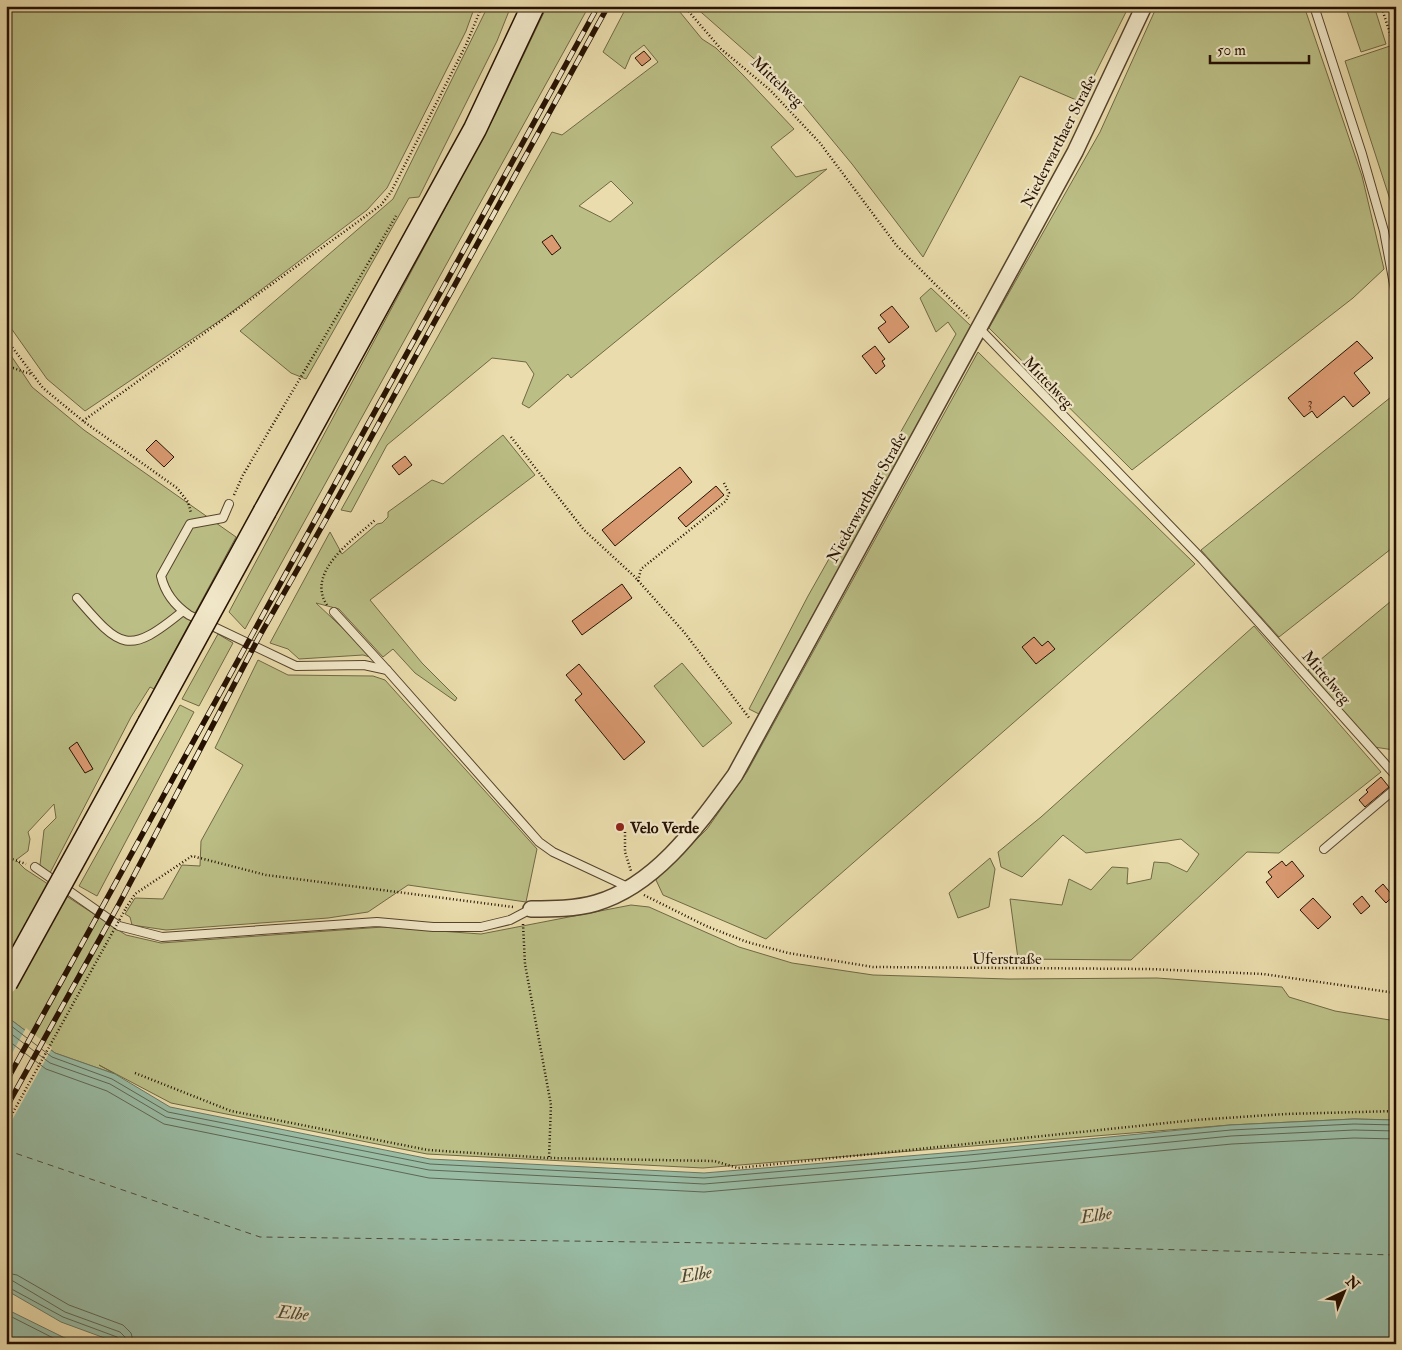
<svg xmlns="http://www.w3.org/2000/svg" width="1402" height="1350" font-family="'IM FELL Double Pica',serif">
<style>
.green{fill:#bbbf86;stroke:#706844;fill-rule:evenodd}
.water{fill:#99bca5;stroke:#6b7763}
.pier{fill:#eadcac}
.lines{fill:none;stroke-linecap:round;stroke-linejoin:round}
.shore{stroke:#5f6653;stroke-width:1}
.ferry{stroke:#4e4c3a;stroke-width:1;stroke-dasharray:6 5;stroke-linecap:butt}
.building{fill:#da9a71;stroke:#251001}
.lane-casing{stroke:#56432c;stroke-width:10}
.street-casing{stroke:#56432c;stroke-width:18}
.secondary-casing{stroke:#251001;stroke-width:25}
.path{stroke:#251001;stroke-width:2.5;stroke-dasharray:1 2.5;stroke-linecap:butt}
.lane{stroke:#f1e8c9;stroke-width:8}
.street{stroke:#f1e8c9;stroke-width:15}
.secondary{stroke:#f1e8c9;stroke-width:22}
.rail-casing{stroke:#251001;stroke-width:5.5}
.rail{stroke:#f1e8c9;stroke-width:4;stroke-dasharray:11;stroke-linecap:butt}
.secondary-bridge-casing{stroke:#251001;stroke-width:25;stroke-linecap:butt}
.path-bridge{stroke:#251001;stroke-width:2.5;stroke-dasharray:1 2.5;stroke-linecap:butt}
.secondary-bridge{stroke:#f1e8c9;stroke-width:22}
.poi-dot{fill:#8f2418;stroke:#f1e8c9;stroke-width:2}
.labels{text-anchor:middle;stroke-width:4.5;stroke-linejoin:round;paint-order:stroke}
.number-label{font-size:14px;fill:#52321d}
.street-label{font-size:16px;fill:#251001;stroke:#f1e8c9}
.poi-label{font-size:16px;font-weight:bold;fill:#251001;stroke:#f1e8c9;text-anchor:start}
.water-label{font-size:18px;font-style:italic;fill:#4e4c3a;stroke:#f1e8c9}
</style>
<rect width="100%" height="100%" fill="#eadcac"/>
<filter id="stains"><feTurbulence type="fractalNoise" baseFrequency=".004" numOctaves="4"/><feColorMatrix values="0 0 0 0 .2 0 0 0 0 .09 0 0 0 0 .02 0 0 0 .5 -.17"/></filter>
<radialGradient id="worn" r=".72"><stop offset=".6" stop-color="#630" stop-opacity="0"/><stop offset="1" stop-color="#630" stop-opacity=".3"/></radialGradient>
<!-- green -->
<g class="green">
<polygon points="6,6 475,6 466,31 387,188 367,210 225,317 85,411 47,379 6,321"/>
<polygon points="488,6 511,6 497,41 419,197 409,198 306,379 291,373 240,331 393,199"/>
<polygon points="547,6 589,6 245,629 229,612 495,115"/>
<path d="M627,6H675L702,39L716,48L743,75L794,129L771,147L796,177L827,169L571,378L568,374L529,408L522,404L534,374L526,362L492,358L387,445L351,512L341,510L552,132L562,135L658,62L644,45L631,55L625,69L603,52ZM611,181L633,203L610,222L579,206Z"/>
<polygon points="694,6 1129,6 1081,102 1020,76 923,257 852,164 794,94"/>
<polygon points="1157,6 1304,6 1362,176 1384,269 1353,298 1132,470 989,328 1100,132"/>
<polygon points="1362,6 1374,6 1386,44 1361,52 1347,11"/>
<polygon points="1396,44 1396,218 1345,61"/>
<polygon points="931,288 971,326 759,714 749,709 808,596 956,334 948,322 936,332 920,298"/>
<polygon points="6,348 32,387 84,430 236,537 154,689 150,687 131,717 50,873 40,865 44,830 56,818 54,804 28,832 30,839 28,851 16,860 25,869 126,935 161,943 383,927 481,934 631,905 649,907 739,947 792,963 873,975 1009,979 1157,978 1282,987 1289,997 1335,1011 1396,1021 1396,1120 1354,1119 1230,1125 703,1168 427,1154 171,1103 99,1065 115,1074 55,1053 6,1016"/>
<polygon points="978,352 1195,564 766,939 663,895 656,880 707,829 747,772"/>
<polygon points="1396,393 1396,545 1279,637 1201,550"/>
<polygon points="503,435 535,475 370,600 422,663 457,698 455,701 415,673 393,649 383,657 339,609 316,603 367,651 370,657 363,655 299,659 288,649 270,643 330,532 342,554 377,524 382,523 388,517 388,512 432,480 443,484"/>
<polygon points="1396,597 1396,749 1394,750 1374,747 1308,670"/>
<polygon points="1254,626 1381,772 1279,853 1247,852 1131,960 1018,959 1010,899 1062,905 1069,879 1091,890 1112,867 1128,868 1127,884 1151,879 1154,862 1168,863 1187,872 1199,854 1181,839 1086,853 1063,835 1022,877 1001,867 998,852 1041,817"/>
<polygon points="218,634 233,643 199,706 182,699"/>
<polygon points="258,660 288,675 373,676 385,680 537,849 526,902 408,885 368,912 328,918 166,930 132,925 130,917 125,914 135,898 163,899 182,865 200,866 201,841 243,765 215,748"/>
<polygon points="682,663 732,723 703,747 654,686"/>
<polygon points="180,705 194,712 97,896 79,886"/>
<polygon points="990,858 995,869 989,907 958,918 949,893"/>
</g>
<!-- water -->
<g class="water">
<polygon points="6,1016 55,1053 115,1074 170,1107 430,1159 704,1173 968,1151 1230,1125 1354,1119 1396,1120 1396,1344 121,1344 61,1322 6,1290"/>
<polygon points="6,1309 77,1344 6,1344"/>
</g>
<!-- pier -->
<polygon class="pier" points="26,1028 52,1048 6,1131 6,1064"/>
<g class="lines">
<!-- shore -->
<g class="shore">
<polyline points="6,1022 52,1057 112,1079 168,1112 430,1164 704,1178 969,1155 1231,1130 1354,1124 1396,1125"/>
<polyline points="6,1030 50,1063 110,1084 166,1117 429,1170 704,1184 969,1162 1231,1136 1354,1130 1396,1131"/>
<polyline points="6,1039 46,1069 107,1091 164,1124 429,1178 704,1192 970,1169 1232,1144 1354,1138 1396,1139"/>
<polyline points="6,1273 17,1275 69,1305 123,1325 131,1333 134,1344"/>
<polyline points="6,1280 13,1281 65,1312 120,1332 125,1337 126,1344"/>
<polyline points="6,1286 63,1317 117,1337 120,1344"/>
<polyline points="6,1314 65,1344"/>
</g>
<!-- ferry -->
<polyline class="ferry" points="6,1150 260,1237 1104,1248 1396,1255"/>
</g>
<!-- building -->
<g class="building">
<polygon points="644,51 651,59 642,66 635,58"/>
<polygon points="552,235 561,248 552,255 542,242"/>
<polygon points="892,306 909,327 889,343 878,328 886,322 880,315"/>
<polygon points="1357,341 1373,358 1354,373 1370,393 1353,407 1344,396 1317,418 1312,411 1304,417 1288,398"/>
<polygon points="875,346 885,359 882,361 885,366 876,374 862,356"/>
<polygon points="156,440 174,457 164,467 146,450"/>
<polygon points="405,456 412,465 399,475 392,466"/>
<polygon points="680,467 692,482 615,546 602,530"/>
<polygon points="716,486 724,495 686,527 678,518"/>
<polygon points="622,584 632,598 582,635 572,621"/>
<polygon points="1034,637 1042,646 1048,641 1055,649 1036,664 1022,647"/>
<polygon points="579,664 645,742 624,760 575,700 582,694 566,675"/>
<polygon points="77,742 93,769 85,773 69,748"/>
<polygon points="1381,777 1389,787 1365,807 1359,800 1368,792 1366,790"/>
<polygon points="1282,861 1286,866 1292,861 1304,876 1278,898 1266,882 1272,877 1268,872"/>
<polygon points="1383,884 1393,896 1386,903 1375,891"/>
<polygon points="1362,896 1370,906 1361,914 1353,904"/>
<polygon points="1313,898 1331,917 1318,929 1300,910"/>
</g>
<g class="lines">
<!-- lane casing -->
<g class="lane-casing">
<g id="lane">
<polyline points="1314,6 1362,154 1384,231 1396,295"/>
<polyline points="979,328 1202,559 1396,776"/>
<path d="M229,504L223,518L190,524L161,576C165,593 174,605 189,615L296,666L364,665L387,670L539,842L553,852L630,888"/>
<path d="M77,598C121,649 128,656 183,611"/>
<polyline points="334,612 387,670"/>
<polyline points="1324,849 1396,788"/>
<polyline points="35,867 119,926 162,937 377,922 433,927 481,927 510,920 531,909"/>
</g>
</g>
<!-- street casing -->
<g class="street-casing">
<path id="street" d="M531,909C552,909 575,909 596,903C657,885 699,824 735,775L1075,152L1144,6"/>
</g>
<!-- secondary casing -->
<g class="secondary-casing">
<g id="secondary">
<polyline points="265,511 475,129 533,6"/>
<polyline points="92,827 149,723"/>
</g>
</g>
<!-- path -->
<g class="path">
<polyline points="684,6 721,49 770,90 820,143 897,246 969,318"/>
<polyline points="1385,6 1382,9 1396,51"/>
<polyline points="1392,6 1396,25"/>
<polyline points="6,339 43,388 83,421 177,488 188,502 191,513"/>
<polyline points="6,369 13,368 31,374"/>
<polyline points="83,421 381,205 391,192 466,45 482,6"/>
<polyline points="511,437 584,530 634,576 684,632 750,719"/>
<polyline points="234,495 243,475 396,216"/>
<polyline points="638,581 641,569 726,501 729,493 724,483"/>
<path d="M327,605C305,572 354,539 375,520"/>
<polyline points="625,832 625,852 631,871"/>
<polyline points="6,857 26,864"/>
<polyline points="644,895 706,926 747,942 788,953 873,967 1149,969 1263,974 1396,993"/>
<polyline points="126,908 135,894 192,856 266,875 513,907"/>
<polyline points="523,924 525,964 551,1105 549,1158"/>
<polyline points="135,1073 231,1111 428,1150 549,1158 714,1161 738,1168 1195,1120 1285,1114 1396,1111"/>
</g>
<!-- lane -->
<use href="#lane" class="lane"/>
<!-- street -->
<use href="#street" class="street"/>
<!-- secondary -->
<use href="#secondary" class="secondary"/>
<!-- rail casing -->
<g class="rail-casing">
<g id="rail">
<polyline points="6,1082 598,6"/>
<polyline points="6,1108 119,904 259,637 329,514 608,6"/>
</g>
</g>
<!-- rail -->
<use href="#rail" class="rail"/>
<!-- secondary-bridge casing -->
<g class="secondary-bridge-casing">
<g id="secondary-bridge">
<polyline points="149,723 265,511"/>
<polyline points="6,983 92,827"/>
</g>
</g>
<!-- path-bridge -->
<polyline class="path-bridge" points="6,1125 126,908"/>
<!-- secondary-bridge -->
<use href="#secondary-bridge" class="secondary-bridge"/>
</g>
<!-- markers -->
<circle class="poi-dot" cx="620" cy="827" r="5"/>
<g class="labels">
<!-- number labels -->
<g class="number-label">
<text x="1310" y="407">3</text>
</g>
<!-- street labels -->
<g class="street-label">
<text transform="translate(778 81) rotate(43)" y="6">Mittelweg</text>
<text transform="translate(1058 141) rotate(-63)" y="6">Niederwarthaer Straße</text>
<text transform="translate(1049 382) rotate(46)" y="6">Mittelweg</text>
<text transform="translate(866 497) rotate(-61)" y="6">Niederwarthaer Straße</text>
<text transform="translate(1327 677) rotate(49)" y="6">Mittelweg</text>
<text x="1007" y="964">Uferstraße</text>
</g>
<!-- poi labels -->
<g class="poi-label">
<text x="630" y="833">Velo Verde</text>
</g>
<!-- water labels -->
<g class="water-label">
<text transform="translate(1096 1215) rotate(-8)" y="6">Elbe</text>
<text transform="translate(696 1274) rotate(-9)" y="6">Elbe</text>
<text transform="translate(293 1313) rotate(5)" y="6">Elbe</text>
</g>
</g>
<!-- margin -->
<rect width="1402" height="1350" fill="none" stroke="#eadcac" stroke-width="25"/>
<rect x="8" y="8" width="1387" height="1335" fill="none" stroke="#251001" stroke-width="2.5"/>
<rect x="12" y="12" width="1377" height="1325" fill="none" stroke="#251001"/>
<!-- north arrow -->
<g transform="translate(1344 1292) rotate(44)" stroke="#f1e8c9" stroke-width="4" paint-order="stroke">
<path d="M0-4L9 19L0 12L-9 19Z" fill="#251001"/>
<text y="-8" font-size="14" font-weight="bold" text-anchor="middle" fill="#251001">N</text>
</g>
<!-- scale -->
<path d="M1210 55v8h99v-8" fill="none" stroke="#251001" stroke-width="2.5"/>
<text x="1217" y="55" font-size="15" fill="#251001" stroke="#f1e8c9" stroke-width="4" paint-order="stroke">50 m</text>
<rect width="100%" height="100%" filter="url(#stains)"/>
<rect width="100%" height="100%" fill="url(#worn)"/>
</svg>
